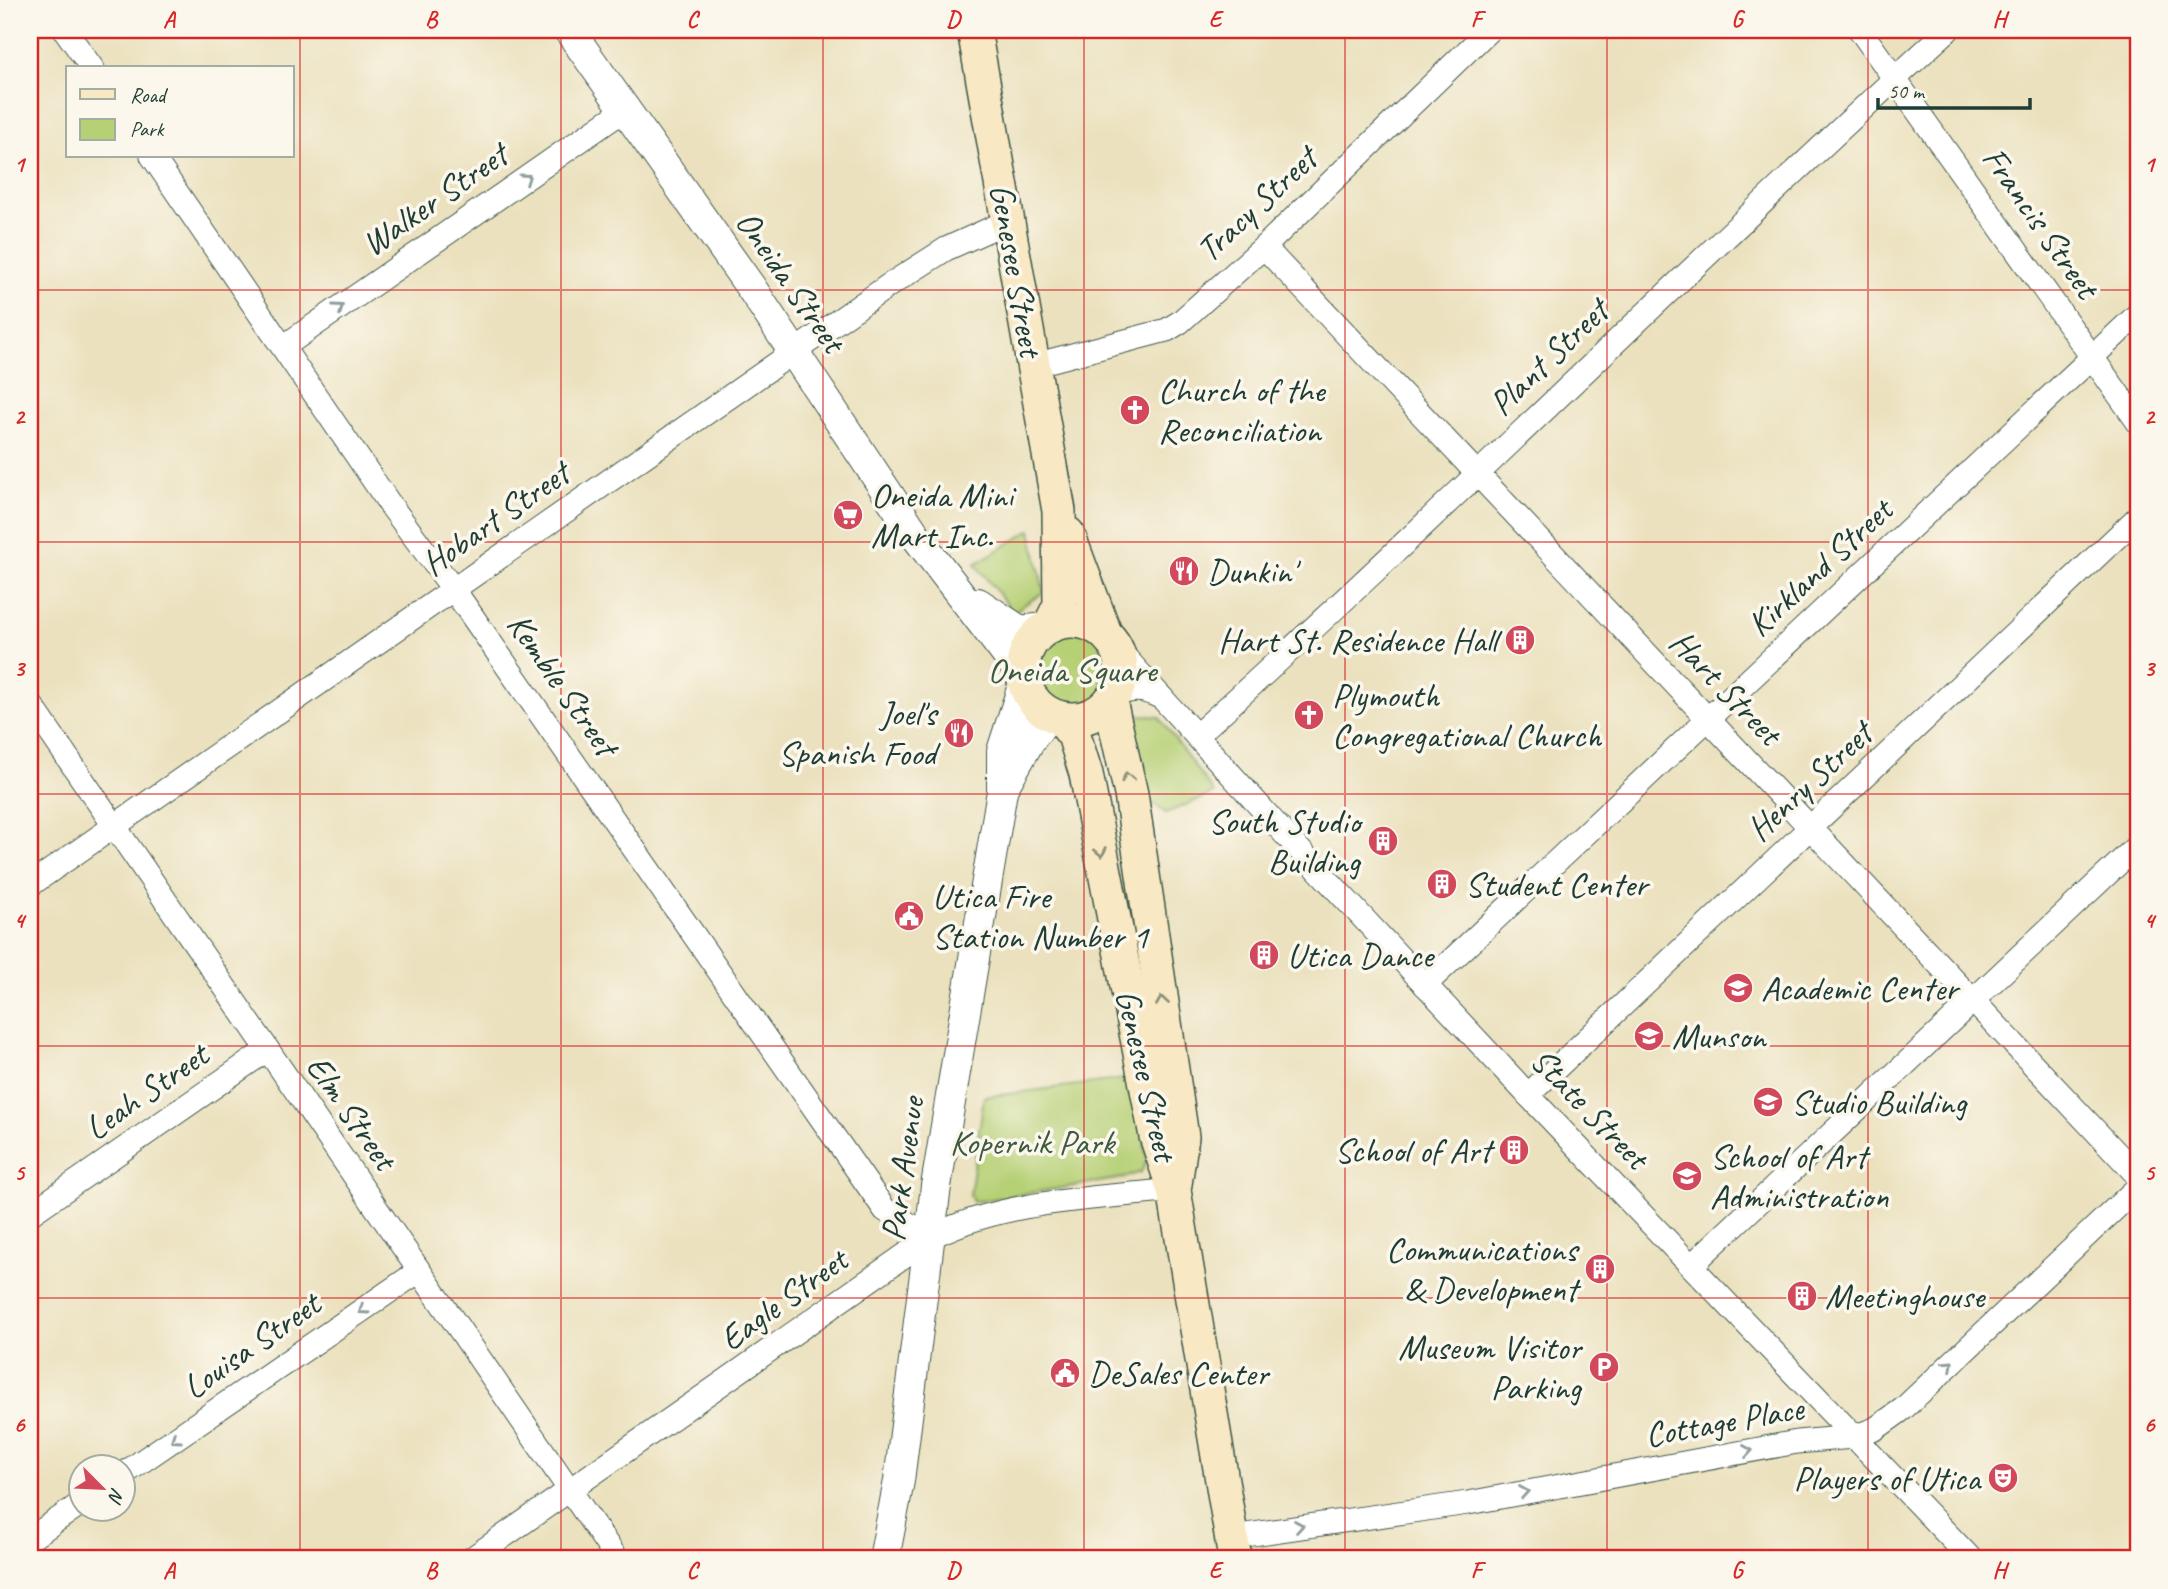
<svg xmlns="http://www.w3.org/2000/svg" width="2168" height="1589" font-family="Caveat,sans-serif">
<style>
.green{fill:#b6d075;stroke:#6a8654;stroke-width:2}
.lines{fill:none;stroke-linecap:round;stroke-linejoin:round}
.minor-casing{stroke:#3e5649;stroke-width:25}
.tertiary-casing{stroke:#3e5649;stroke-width:32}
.secondary-casing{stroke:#3e5649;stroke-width:36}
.minor{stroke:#fff;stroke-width:23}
.tertiary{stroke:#fff;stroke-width:30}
.secondary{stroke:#f8e8c3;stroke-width:33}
.oneway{stroke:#8f9e9a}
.oneway2{stroke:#8c927c}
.grid{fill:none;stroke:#d62828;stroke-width:2;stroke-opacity:0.55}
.labels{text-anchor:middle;stroke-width:7;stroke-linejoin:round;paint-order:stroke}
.street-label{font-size:35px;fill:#1f3d34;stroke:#fbf7ec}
.poi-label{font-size:35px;fill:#1f3d34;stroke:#fbf7ec;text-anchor:start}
.park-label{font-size:35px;fill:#3d5a41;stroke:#fbf7ec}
.neatline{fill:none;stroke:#d62828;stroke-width:2.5}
.grid-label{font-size:23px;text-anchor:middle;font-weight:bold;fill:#d62828}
</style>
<rect width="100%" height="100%" fill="#fbf7ec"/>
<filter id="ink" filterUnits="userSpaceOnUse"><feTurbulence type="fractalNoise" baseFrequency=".0143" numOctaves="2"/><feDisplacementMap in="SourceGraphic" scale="14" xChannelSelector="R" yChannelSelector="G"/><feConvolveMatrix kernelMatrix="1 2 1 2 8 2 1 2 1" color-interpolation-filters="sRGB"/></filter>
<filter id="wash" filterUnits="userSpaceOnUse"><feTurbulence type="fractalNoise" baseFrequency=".00686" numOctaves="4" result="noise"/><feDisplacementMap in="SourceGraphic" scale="28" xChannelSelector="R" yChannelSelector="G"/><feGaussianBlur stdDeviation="1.57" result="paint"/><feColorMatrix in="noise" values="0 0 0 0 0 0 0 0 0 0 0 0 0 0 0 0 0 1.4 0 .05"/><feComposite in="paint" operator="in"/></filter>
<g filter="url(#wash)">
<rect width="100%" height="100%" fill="#ebe1be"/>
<!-- green -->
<g class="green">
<polygon points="1031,530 1044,592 1013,612 975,564"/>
<circle cx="1072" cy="670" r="48"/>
<polygon points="1142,715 1159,717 1214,793 1166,813 1150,801 1127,730 1132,718"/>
<polygon points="1133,1078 1147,1160 1141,1172 1124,1178 973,1202 970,1195 984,1097"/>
</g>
</g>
<g filter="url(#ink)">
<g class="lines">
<!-- minor casing -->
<g class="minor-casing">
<g id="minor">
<polyline points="65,30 92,68"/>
<polyline points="1860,30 2138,422"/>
<polyline points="152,156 391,506 454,590 885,1210 931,1237"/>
<polyline points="1264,247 2138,1176"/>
<polyline points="283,347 624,110"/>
<polyline points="1034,365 1167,330 1180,322 1264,247 1489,30"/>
<polyline points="1116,647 1282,831 1528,1095 1971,1559"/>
<path d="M1114,696C1133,687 1144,689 1162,698"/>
<polyline points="30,703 617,1559"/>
<path d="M1197,735C1452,505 1694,261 1948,30"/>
<polyline points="30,885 888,286 946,249 1008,221"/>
<polyline points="1425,985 2138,314"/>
<polyline points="1528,1095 2138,517"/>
<polyline points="30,1214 267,1050"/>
<polyline points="1692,1265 2138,845"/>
<polyline points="122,1475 419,1271"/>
<polyline points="1232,1537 1468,1503 1797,1442 1853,1437 1875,1429 1903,1409 2138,1187"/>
<polyline points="30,1539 80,1504"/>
<path d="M471,1559L931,1237C1004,1200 1093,1199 1174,1190"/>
</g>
</g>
<!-- tertiary casing -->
<g class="tertiary-casing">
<g id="tertiary">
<polyline points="569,30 752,289 918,539 1023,676"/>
<polyline points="978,603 1020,631 1045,628"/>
<polyline points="1005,784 1029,742 1049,714"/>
<polyline points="884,1559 899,1481 936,1186 1002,791 1002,751 1024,683"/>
</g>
</g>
<!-- secondary casing -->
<g class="secondary-casing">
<g id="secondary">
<polyline points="974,30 1059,511 1060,605 1050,625"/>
<polyline points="1068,534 1105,633"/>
<circle cx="1072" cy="670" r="49"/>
<polyline points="1110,701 1131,794 1182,1137 1175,1184"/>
<polyline points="1060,718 1074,735 1086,774 1156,1136 1174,1190 1235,1559"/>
</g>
</g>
<!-- minor -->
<use href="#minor" class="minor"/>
<!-- tertiary -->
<use href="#tertiary" class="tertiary"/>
<!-- secondary -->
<use href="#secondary" class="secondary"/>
</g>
<!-- one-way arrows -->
<defs><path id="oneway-chevron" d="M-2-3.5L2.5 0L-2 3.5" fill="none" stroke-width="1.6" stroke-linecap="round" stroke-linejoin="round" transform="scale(1.75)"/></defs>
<g class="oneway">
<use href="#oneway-chevron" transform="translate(526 178) rotate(-35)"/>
<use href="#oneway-chevron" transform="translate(339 308) rotate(-35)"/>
<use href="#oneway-chevron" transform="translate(363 1310) rotate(145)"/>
<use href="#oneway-chevron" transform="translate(1949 1365) rotate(-43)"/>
<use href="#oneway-chevron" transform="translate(175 1439) rotate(145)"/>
<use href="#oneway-chevron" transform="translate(1748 1451) rotate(-10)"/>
<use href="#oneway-chevron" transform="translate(1524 1492) rotate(-10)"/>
<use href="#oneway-chevron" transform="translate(1299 1526) rotate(-9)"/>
</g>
<g class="oneway2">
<use href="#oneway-chevron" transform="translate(1127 777) rotate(-103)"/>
<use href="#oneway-chevron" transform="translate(1101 852) rotate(79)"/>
<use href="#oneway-chevron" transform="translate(1162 1001) rotate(-98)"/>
</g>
</g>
<!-- grid -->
<path class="grid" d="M300,30V1559M561,30V1559M823,30V1559M1084,30V1559M1345,30V1559M1607,30V1559M1868,30V1559M30,290H2138M30,542H2138M30,794H2138M30,1046H2138M30,1298H2138"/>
<!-- icons -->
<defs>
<g id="church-disc" transform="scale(1.575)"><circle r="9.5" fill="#d1495b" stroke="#fbf7ec"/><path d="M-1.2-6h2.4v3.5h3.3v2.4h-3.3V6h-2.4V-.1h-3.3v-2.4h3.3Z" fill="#fff"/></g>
<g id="supermarket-disc" transform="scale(1.575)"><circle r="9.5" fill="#d1495b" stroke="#fbf7ec"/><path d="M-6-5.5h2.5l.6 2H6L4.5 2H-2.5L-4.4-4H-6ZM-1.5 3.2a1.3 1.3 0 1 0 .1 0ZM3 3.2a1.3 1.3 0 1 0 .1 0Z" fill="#fff"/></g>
<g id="restaurant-disc" transform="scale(1.575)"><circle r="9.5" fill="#d1495b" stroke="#fbf7ec"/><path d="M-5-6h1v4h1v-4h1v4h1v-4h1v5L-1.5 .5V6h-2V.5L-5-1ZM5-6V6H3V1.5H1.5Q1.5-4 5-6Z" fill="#fff"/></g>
<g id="building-disc" transform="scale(1.575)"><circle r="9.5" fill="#d1495b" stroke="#fbf7ec"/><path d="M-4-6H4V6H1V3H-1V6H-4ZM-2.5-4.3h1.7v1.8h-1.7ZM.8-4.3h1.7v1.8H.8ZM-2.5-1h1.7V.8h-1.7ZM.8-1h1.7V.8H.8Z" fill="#fff"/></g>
<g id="civic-disc" transform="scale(1.575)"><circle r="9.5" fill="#d1495b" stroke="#fbf7ec"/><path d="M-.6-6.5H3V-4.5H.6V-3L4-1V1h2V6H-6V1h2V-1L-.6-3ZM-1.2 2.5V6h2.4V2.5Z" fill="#fff"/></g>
<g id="school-disc" transform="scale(1.575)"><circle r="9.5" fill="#d1495b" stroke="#fbf7ec"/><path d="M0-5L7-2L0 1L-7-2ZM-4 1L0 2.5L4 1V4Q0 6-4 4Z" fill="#fff"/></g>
<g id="university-disc" transform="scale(1.575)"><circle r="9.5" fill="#d1495b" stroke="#fbf7ec"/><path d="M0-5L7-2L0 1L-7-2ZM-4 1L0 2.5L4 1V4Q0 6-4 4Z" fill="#fff"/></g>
<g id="parking-disc" transform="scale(1.575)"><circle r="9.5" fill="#d1495b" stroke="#fbf7ec"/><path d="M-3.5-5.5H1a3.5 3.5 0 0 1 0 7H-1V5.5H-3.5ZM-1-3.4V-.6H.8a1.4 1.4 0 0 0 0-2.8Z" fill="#fff"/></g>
<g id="theatre-disc" transform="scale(1.575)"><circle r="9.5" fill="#d1495b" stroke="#fbf7ec"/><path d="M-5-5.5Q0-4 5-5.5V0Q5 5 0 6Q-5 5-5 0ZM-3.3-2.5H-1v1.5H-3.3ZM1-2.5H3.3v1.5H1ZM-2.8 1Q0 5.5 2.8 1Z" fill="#fff"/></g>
</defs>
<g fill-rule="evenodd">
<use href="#church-disc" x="1135" y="410"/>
<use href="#supermarket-disc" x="848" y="515"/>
<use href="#restaurant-disc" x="1184" y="571"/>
<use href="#building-disc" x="1520" y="640"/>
<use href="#church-disc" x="1309" y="715"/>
<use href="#restaurant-disc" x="959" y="733"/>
<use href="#building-disc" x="1383" y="841"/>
<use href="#building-disc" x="1442" y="884"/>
<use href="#civic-disc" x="909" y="916"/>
<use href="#building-disc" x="1264" y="955"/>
<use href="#school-disc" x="1738" y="988"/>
<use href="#university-disc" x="1649" y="1036"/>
<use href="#school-disc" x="1768" y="1102"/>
<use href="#building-disc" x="1514" y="1150"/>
<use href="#school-disc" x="1687" y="1176"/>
<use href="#building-disc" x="1600" y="1269"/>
<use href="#building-disc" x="1802" y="1296"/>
<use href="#parking-disc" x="1604" y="1367"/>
<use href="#civic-disc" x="1065" y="1373"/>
<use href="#theatre-disc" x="2003" y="1478"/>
</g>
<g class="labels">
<!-- street labels -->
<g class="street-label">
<text transform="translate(434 199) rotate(-35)" y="12">Walker Street</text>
<text transform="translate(1256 204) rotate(-43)" y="12">Tracy Street</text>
<text transform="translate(2041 222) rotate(55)" y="12">Francis Street</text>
<text transform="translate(1017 270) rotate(80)" y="12">Genesee Street</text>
<text transform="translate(791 281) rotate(55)" y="12">Oneida Street</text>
<text transform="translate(1548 357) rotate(-44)" y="12">Plant Street</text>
<text transform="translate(495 518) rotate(-35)" y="12">Hobart Street</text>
<text transform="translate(1819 567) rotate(-43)" y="12">Kirkland Street</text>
<text transform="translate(563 684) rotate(55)" y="12">Kemble Street</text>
<text transform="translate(1726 687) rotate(46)" y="12">Hart Street</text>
<text transform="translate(1809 781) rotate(-43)" y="12">Henry Street</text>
<text transform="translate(1147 1075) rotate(77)" y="12">Genesee Street</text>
<text transform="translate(146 1091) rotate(-35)" y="12">Leah Street</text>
<text transform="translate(1590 1108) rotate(46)" y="12">State Street</text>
<text transform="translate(352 1112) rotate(55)" y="12">Elm Street</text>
<text transform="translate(902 1169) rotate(-82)" y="12">Park Avenue</text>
<text transform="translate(783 1299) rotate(-36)" y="12">Eagle Street</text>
<text transform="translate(251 1345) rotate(-35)" y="12">Louisa Street</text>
<text transform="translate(1724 1421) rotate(-10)" y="12">Cottage Place</text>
</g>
<!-- poi labels -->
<g class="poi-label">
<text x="1158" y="402">Church of the<tspan x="1158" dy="40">Reconciliation</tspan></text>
<text x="871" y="507">Oneida Mini<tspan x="871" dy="40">Mart Inc.</tspan></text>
<text x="1207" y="583">Dunkin'</text>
<text x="1497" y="652" text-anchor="end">Hart St. Residence Hall</text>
<text x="1332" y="707">Plymouth<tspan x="1332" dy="40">Congregational Church</tspan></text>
<text x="936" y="725" text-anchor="end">Joel's<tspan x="936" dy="40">Spanish Food</tspan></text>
<text x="1360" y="833" text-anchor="end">South Studio<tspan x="1360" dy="40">Building</tspan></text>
<text x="1465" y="896">Student Center</text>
<text x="932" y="908">Utica Fire<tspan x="932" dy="40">Station Number 1</tspan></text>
<text x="1287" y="967">Utica Dance</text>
<text x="1761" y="1000">Academic Center</text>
<text x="1672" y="1048">Munson</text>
<text x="1791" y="1114">Studio Building</text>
<text x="1491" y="1162" text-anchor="end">School of Art</text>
<text x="1710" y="1168">School of Art<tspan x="1710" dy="40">Administration</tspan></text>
<text x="1577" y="1261" text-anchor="end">Communications<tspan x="1577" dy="40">&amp; Development</tspan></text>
<text x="1825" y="1308">Meetinghouse</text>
<text x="1581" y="1359" text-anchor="end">Museum Visitor<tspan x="1581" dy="40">Parking</tspan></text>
<text x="1088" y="1385">DeSales Center</text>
<text x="1980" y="1490" text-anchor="end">Players of Utica</text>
</g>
<!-- park labels -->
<g class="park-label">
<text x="1072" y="682">Oneida Square</text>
<text x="1032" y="1154">Kopernik Park</text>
</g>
</g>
<!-- margin -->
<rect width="2168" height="1589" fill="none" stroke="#fbf7ec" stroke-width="77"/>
<!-- legend -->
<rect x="66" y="66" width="228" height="91" fill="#fbf7ec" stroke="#a3ada2" stroke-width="2"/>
<rect x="80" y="89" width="35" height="10" fill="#f8e8c3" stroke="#a3ada2" stroke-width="2"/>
<text x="130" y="102" font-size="21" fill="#1f3d34">Road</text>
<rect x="80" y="119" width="35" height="21" fill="#b6d075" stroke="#a3ada2" stroke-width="2"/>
<text x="130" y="136" font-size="21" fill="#1f3d34">Park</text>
<!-- north arrow -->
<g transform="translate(102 1488) rotate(114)"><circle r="33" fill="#fbf7ec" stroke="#a3ada2" stroke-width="2"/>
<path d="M0-5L12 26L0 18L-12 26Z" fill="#d1495b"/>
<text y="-10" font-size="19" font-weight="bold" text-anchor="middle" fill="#1f3d34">N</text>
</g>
<!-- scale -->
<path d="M1878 98v10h152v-10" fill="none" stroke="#1f3d34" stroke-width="3.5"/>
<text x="1888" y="98" font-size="21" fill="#1f3d34" stroke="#fbf7ec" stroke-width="5" paint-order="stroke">50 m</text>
<rect x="38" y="38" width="2092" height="1512" class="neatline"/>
<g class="grid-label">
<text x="169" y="27">A</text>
<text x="431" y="27">B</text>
<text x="692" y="27">C</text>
<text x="953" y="27">D</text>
<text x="1215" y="27">E</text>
<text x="1476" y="27">F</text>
<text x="1737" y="27">G</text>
<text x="1999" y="27">H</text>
<text x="19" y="172">1</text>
<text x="2149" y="172">1</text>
<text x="19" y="424">2</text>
<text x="2149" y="424">2</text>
<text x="19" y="676">3</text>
<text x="2149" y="676">3</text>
<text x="19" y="928">4</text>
<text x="2149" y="928">4</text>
<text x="19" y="1180">5</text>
<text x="2149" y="1180">5</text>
<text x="19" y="1432">6</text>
<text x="2149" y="1432">6</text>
<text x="169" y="1578">A</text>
<text x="431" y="1578">B</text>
<text x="692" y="1578">C</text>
<text x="953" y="1578">D</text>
<text x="1215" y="1578">E</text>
<text x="1476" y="1578">F</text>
<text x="1737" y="1578">G</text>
<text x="1999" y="1578">H</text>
</g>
</svg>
